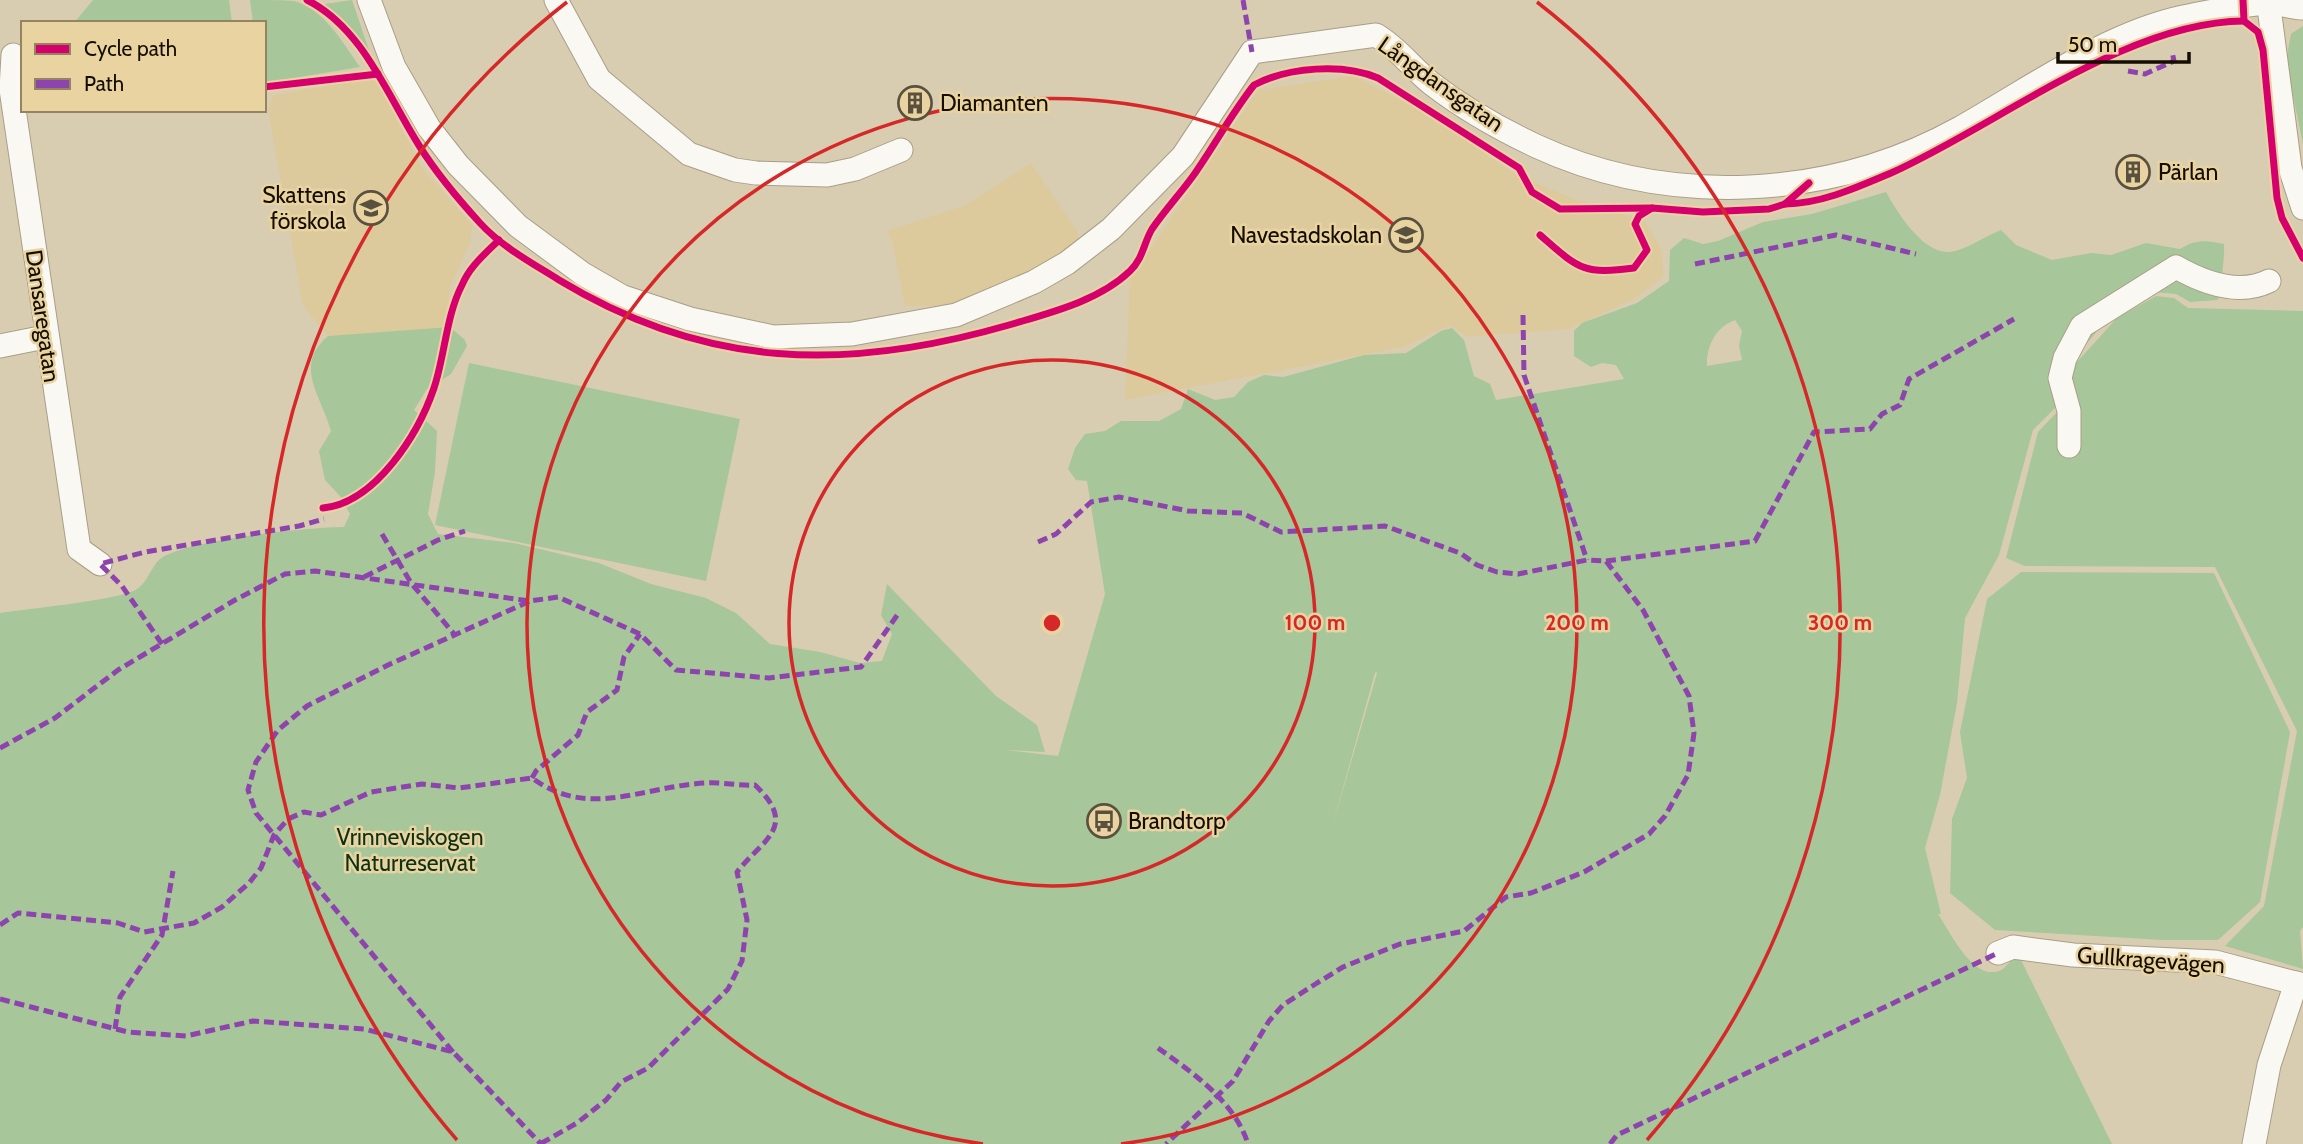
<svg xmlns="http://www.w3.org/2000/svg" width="2303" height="1144" font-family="Cabin,sans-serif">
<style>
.built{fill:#dcca9d}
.green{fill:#a7c69a;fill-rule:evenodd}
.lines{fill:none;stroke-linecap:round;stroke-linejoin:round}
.minor-casing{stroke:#a89e88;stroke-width:25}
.minor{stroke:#f9f8f3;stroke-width:23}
.quiet{stroke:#8e44ad;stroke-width:5;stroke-dasharray:10 5;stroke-linecap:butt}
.cycleway-casing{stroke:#e9d4a1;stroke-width:11}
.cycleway{stroke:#d6006c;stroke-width:7}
.ring{fill:none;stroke:#d62828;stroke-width:3.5}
.labels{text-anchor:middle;stroke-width:5;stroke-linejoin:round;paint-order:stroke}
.street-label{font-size:23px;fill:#150d00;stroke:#e9d4a1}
.poi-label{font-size:23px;fill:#150d00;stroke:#e9d4a1;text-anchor:start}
.park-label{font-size:23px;fill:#0c3215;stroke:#e9d4a1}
.centre{fill:#d62828;stroke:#e9d4a1;stroke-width:3.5}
.ring-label{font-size:21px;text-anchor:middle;font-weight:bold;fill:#d62828;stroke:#e9d4a1;stroke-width:5;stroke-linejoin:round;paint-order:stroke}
</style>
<rect width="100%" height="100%" fill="#d9cdb1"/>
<!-- built -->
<g class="built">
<polygon points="1353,76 1426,113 1513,173 1567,196 1644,221 1662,250 1663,277 1634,299 1569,329 1468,337 1450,325 1404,347 1125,400 1130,279 1258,90"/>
<polygon points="375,78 422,168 472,225 470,243 450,287 444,328 328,336 303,306 268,109 274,95"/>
<polygon points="1031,163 1077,231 1080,242 1039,268 969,298 943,306 905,306 892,240 887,231 966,205"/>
</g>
<!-- green -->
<g class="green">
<polygon points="93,0 229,0 232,23 74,23"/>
<path d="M250,0C263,0 281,0 294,1C324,9 343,43 360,67L264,83V23H253Z"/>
<polygon points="352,0 372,59 325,4"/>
<polygon points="2303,26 2303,144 2286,61 2291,34"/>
<path d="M1886,192C1898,213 1925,259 1955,251C1970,247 1986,236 2001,230L2016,245L2052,260L2091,253L2111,255L2146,243L2180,249C2195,239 2207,240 2224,244C2225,262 2220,276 2223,293L2217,300L2190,302L2176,294L2154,292L2113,313L2072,360L2056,407L2033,430L1999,555L1965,618L1957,703L1940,795L1925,848L1941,914H1938C1951,933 1975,986 2003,969C2008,965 2013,957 2017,952L2112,1144H0V613C25,609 121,600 137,589C147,583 151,567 160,559C185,540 310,527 344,527L350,514L340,496L325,480L319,451L331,431C321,395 293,366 328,336L450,327L465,340L467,346L451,374L427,389L414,410L437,431L435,472L428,514L438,534L514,543L599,563L651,584L706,598L736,613L770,644L820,652L860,663L882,661L892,634L881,615L887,584L996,696L1037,725L1045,752L1006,750L1058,756L1105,594L1087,481L1076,480L1068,469L1075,448L1085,434L1105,431L1121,421H1159L1181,409L1188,389L1215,400L1234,397L1248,382L1264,375L1283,377L1364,355L1406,353L1441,331L1452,328L1464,340L1474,376L1490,384L1496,400L1624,379L1616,365L1602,363L1591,367L1574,356V331L1582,323L1637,303L1669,281L1670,250L1684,238L1703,244L1718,241L1763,222L1812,214ZM1735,320L1742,331L1739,346L1742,360L1707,366C1706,346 1716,327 1735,320ZM1376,672L1377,673L1331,831L1375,673Z"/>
<polygon points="2156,296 2174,298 2188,308 2303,311 2303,927 2300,931 2303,969 2225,946 2264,906 2297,731 2215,567 2025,566 2006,558 2038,432 2060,409 2076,363 2117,318"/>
<polygon points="469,363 740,419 706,581 435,525"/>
<polygon points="2021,572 2214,573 2290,732 2260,902 2218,940 2163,940 1995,930 1950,893 1952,819 1967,778 1960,732 1987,599"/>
</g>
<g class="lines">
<!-- minor casing -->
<g class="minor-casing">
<g id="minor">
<path d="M369,0L394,67L429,128L458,165L518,226L583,274L623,297L690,319L773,337L852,334L956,315L1034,282L1067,263L1111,229L1183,156L1252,52L1376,35C1398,48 1412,68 1432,84C1463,108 1500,129 1536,146C1670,208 1832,199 1960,128C2029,89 2105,34 2183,17C2210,12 2239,5 2266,3C2278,2 2291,8 2303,8"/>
<polyline points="556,0 599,79 689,154 735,170 756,173 827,175 855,169 901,150"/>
<polyline points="2268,0 2290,168 2303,208"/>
<polyline points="13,55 11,89 79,549 100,564"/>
<polyline points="0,346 45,337"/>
<path d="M2069,446V411L2060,378L2065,358L2082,326L2176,267C2204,283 2238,296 2269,281"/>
<polyline points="1998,953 2013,947 2073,955 2215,962 2303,985"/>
<polyline points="2254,1144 2269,1065 2296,983"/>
</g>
</g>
<!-- minor -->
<use href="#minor" class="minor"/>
<!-- quiet -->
<g class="quiet">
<polyline points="1243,0 1252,52"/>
<polyline points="2128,71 2145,74 2174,61 2172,51"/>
<polyline points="1695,264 1836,235 1916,254"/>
<polyline points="1523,315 1524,375 1587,560"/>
<polyline points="382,534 411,583 455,635"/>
<polyline points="1038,542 1056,534 1091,502 1119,497 1188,511 1242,513 1281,532 1385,526 1460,553 1477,565 1497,572 1518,574 1587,560 1606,561 1643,610 1689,696 1694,733 1688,775 1665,816 1649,834 1584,872 1531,893 1506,897 1464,931 1400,944 1343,967 1317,983 1283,1005 1269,1021 1233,1081 1166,1144"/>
<polyline points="1606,561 1755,541 1814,432 1870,429 1882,414 1900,405 1909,379 2014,319"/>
<polyline points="364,577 438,540 465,531"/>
<polyline points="162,644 122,586 100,564 145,552 299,526 324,519"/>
<polyline points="0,748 55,718 118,670 235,600 285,574 315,571 530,601 558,597 640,634 676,670 769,678 861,667 898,614"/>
<polyline points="532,778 536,771 578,735 587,712 617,690 624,657 640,634"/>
<path d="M0,925L18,913L118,923L144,932L194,923L222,907L249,883L261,868L274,835L288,819L304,812L321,815L371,792L422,784L459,788L532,778C590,820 642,786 706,783C722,782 739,786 755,785C799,827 763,839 737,872L747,920L742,961L728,989L648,1068L621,1082L606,1100L577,1123L540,1144"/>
<polyline points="0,999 128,1032 186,1036 253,1021 364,1029 453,1052 541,1144"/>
<polyline points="115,1029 120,997 162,935 173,871"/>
<path d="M1158,1048C1192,1072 1235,1102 1248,1144"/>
<polyline points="453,1052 256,813 248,790 256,762 278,730 307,706 388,665 530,601"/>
<polyline points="1610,1144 1617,1135 1998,953"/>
</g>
<!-- cycleway casing -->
<g class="cycleway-casing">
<g id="cycleway">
<path d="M307,0C363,28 388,97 420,147C437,174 459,200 480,223C502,247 532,263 559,280C706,369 846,372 1009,325C1049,313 1099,301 1130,271C1143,259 1144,242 1152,229C1165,210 1180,194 1193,176C1214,146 1232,113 1254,85C1288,67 1343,63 1378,78L1519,168L1532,192L1560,209L1652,208"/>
<polyline points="2243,0 2244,21 2258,32 2263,50 2277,198 2282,218 2303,258"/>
<polyline points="264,87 378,74"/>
<path d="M1785,204C1821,204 1858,187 1891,173C1998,125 2125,22 2244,21"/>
<path d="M1540,235C1578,268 1582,275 1634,268L1647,250L1635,224L1639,216L1652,208L1703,212L1769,209L1785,204L1809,183"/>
<path d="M323,508C375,503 418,435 434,388C445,355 446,316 462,285C470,266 485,254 499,240"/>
</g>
</g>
<!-- cycleway -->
<use href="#cycleway" class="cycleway"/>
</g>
<!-- distance rings -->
<g class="ring">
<circle cx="1052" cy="623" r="263"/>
<path d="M983 1144A525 525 0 1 1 1121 1144"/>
<path d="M457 1140A788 788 0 0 1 567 2M1537 2A788 788 0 0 1 1647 1140"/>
</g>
<!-- icons -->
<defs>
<g id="building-ring" transform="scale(1.75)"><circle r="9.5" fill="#e9d4a1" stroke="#5a503e" stroke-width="1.5"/><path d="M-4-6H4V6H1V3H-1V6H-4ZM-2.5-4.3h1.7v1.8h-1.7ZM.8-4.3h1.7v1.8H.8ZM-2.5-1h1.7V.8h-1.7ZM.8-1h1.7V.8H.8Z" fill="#5a503e"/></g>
<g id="school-ring" transform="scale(1.75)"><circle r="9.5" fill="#e9d4a1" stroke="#5a503e" stroke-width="1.5"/><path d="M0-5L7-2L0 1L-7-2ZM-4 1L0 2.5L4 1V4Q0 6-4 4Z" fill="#5a503e"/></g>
<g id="bus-ring" transform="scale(1.75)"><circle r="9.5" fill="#e9d4a1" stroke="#5a503e" stroke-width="1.5"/><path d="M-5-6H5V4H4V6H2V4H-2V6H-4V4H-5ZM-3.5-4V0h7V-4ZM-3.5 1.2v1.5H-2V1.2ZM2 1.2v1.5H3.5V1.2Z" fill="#5a503e"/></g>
</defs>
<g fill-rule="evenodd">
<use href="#building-ring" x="915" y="103"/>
<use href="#building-ring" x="2133" y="172"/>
<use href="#school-ring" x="371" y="208"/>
<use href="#school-ring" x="1406" y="235"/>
<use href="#bus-ring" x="1104" y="821"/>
</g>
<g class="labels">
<!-- street labels -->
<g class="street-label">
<text transform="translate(1441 84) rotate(35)" y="8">Långdansgatan</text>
<text transform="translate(43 316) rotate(82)" y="8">Dansaregatan</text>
<text transform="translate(2151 960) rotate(4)" y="8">Gullkragevägen</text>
</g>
<!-- poi labels -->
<g class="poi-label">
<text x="940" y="111">Diamanten</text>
<text x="2158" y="180">Pärlan</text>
<text x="346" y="203" text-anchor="end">Skattens<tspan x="346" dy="26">förskola</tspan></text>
<text x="1382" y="243" text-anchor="end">Navestadskolan</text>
<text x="1128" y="829">Brandtorp</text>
</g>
<!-- park labels -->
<g class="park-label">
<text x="410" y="845">Vrinneviskogen<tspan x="410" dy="26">Naturreservat</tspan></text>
</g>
</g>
<circle cx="1052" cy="623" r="10" class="centre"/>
<g class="ring-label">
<text x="1315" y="630">100 m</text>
<text x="1577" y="630">200 m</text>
<text x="1840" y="630">300 m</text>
</g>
<!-- legend -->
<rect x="21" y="21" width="245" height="91" fill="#e9d4a1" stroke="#948461" stroke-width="2"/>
<rect x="35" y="44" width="35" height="10" fill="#d6006c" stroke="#948461" stroke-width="2"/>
<text x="84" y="56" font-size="21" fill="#150d00">Cycle path</text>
<rect x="35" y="79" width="35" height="10" fill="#8e44ad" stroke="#948461" stroke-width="2"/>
<text x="84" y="91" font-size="21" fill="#150d00">Path</text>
<!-- scale -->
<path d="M2058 52v10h131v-10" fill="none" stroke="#150d00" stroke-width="3.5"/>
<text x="2068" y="52" font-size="21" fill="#150d00" stroke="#e9d4a1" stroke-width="5" paint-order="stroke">50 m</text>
</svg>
